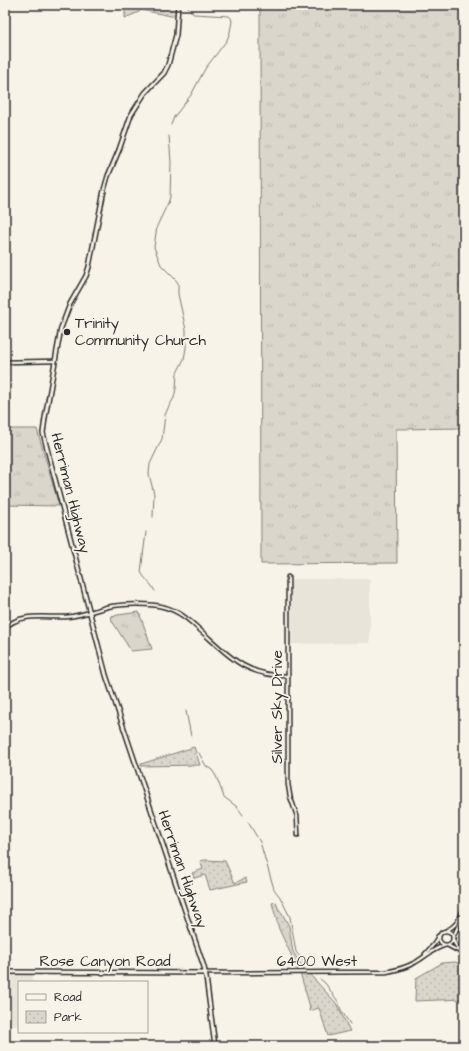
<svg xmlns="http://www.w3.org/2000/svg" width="469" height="1051" font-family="'Architects Daughter',sans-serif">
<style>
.built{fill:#e8e4da}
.grass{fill:url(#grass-tufts);stroke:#82807c}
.park{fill:url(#park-dots);stroke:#82807c}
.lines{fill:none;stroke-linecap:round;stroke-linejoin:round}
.stream{stroke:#7a7874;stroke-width:1}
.tertiary-casing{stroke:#2b2b2b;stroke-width:5.5}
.secondary-casing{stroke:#2b2b2b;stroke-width:6}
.tertiary{stroke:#f7f3e8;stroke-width:2.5}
.secondary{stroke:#f7f3e8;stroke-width:3}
.poi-dot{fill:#2b2b2b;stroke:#f7f3e8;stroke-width:1.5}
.labels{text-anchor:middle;stroke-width:3.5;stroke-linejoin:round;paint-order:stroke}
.poi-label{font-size:15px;fill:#2b2b2b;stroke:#f7f3e8;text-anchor:start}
.street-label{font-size:15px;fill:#2b2b2b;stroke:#f7f3e8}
</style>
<defs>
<pattern id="grass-tufts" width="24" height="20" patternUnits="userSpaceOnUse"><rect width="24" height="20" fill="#dad6cc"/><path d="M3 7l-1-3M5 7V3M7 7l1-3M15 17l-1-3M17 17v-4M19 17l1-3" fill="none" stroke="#bbb8af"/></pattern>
<pattern id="park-dots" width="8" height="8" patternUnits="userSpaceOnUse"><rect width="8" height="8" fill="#dad6cc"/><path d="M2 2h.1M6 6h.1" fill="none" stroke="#bbb8af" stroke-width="1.8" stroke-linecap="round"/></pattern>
</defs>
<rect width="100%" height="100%" fill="#f7f3e8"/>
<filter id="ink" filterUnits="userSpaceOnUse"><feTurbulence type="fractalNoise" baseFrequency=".025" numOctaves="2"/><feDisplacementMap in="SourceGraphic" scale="8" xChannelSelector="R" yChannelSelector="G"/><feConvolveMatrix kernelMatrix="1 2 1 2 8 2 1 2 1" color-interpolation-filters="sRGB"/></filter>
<g filter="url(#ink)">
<!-- built -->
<g class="built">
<polygon points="294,579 370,579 370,643 291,644 291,582 292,580"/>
<polygon points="5,974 33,975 33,982 19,982 19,1026 5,1026"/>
</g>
<!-- grass -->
<g class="grass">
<polygon points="260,5 464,5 464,428 396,429 397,563 261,564"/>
<polygon points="5,429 37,429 59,506 5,505"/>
<polygon points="139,612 152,649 131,651 112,621 111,616"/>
</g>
<!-- park -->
<g class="park">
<polygon points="125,5 176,5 176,17 141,10 139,12 125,18"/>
<polygon points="194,747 200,765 141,766 141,764"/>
<polygon points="205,860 225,861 235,883 245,878 247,882 210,890 205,875 194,878 192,873 203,869 200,861"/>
<polygon points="276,902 278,908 282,913 289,926 293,952 303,967 336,1003 350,1031 328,1036 319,1008 309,1011 310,1007 301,976 279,929 272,903"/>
<polygon points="455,962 464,965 464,999 415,1001 416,978 442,963"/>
</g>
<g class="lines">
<!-- stream -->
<g class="stream">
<polyline points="171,125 174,117 191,95 205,69 227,40 230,32 232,21 231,18 229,16 194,14 192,13 187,5"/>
<polyline points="153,517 154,494 149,474 150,464 162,439 165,415 168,408 174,398 176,388 177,373 184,359 186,348 186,330 178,294 178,283 176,280 161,265 154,247 157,226 168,203 170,197 171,162 169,136"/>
<path d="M146,532L141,572C144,579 152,584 155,591"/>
<polyline points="186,711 191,736"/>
<polyline points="199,753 206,766 212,770 216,776 224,797 237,807 243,815"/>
<polyline points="248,822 260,842 274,889 280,897 290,917 296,952 306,964"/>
<polyline points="320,979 325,983 339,1003 341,1010 350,1024"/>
</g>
<!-- tertiary casing -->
<g class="tertiary-casing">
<g id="tertiary">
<polyline points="5,362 55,361"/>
<polyline points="288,577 288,784 290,796 297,816 298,835"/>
<path d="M5,628C21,612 45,618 66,617C80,616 93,611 107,607C122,604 149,603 164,607C179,611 189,620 200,630C229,656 245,676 288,676"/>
<path d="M447,930C457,926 461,916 464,907"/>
<circle cx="446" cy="938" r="7"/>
<polyline points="453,937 464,914"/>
<polyline points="453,939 455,944 462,953"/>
<polyline points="447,945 464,954"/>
<polyline points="425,954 434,944 438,936"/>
<path d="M206,973L386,972C397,970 407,967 416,962C426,956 434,948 446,945"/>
</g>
</g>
<!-- secondary casing -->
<g class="secondary-casing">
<g id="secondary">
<polyline points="178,5 176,35 168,65 164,73 145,93 131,115 119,150 108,176 104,190 89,267 86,276 70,304 61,328 45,418 43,433 106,675 176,884 204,967 206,977 215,1046"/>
<polyline points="5,972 206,973"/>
</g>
</g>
<!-- tertiary -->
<use href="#tertiary" class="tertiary"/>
<!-- secondary -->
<use href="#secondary" class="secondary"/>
</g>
</g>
<!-- markers -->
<circle class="poi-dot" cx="67" cy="332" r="4"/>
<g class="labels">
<!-- poi labels -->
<g class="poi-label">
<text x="75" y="328">Trinity<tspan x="75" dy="17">Community Church</tspan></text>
</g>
<!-- street labels -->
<g class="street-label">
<text transform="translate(71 493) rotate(76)" y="5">Herriman Highway</text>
<text transform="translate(277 707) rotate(-90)" y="5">Silver Sky Drive</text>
<text transform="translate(183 869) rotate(71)" y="5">Herriman Highway</text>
<text x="105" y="966">Rose Canyon Road</text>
<text x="317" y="966">6400 West</text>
</g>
</g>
<!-- margin -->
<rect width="469" height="1051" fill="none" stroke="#f7f3e8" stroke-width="20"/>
<rect x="10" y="10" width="449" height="1031" fill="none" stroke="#2b2b2b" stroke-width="1.5" filter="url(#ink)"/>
<!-- legend -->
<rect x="18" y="981" width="130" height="52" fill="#f7f3e8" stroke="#a5a39c"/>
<rect x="26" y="994" width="20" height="6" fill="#f7f3e8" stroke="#a5a39c"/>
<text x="54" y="1001" font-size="12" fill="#2b2b2b">Road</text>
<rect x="26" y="1011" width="20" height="12" fill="url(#park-dots)" stroke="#a5a39c"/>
<text x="54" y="1021" font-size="12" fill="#2b2b2b">Park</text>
</svg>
